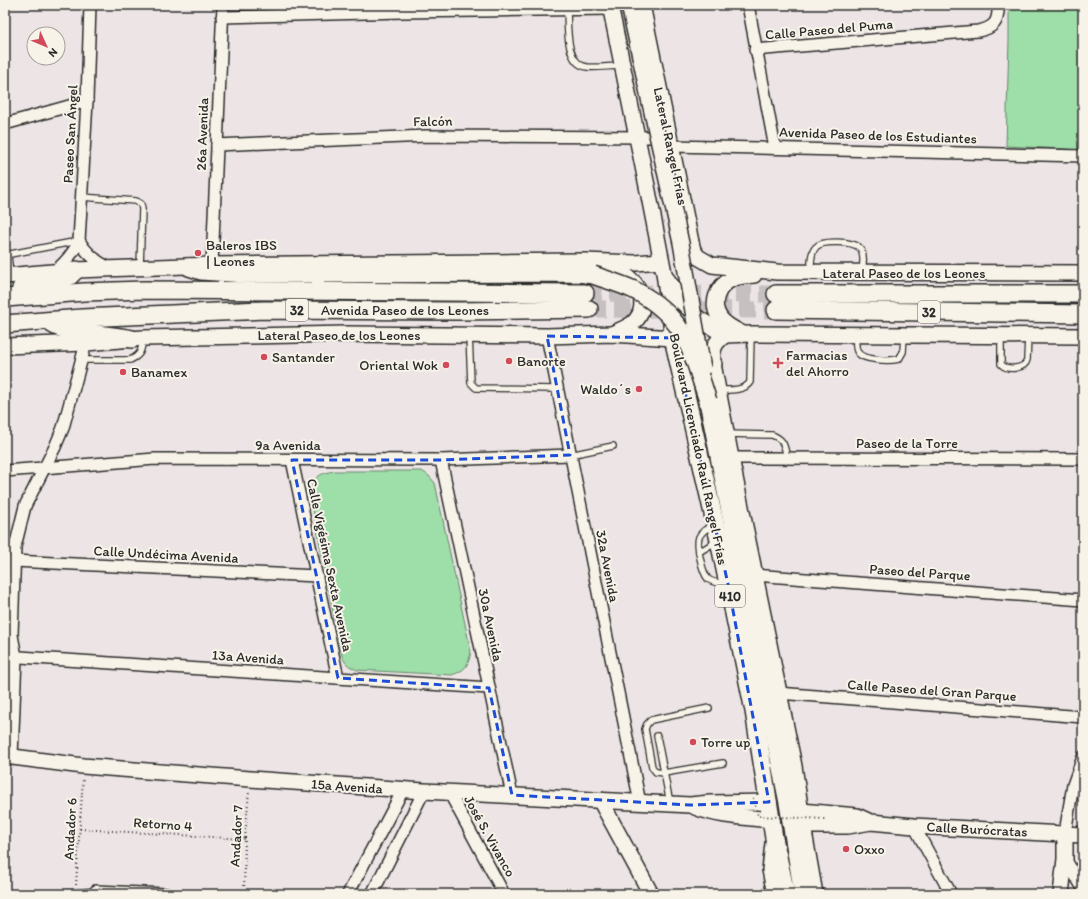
<svg xmlns="http://www.w3.org/2000/svg" width="1088" height="899" font-family="Itim,sans-serif">
<style>
.green{fill:#9edea8;stroke:#64846a}
.lines{fill:none;stroke-linecap:round;stroke-linejoin:round}
.primary-tunnel{stroke:#c6c0c0;stroke-width:17;stroke-dasharray:17 8;stroke-linecap:butt}
.lane-casing{stroke:#2b2b2b;stroke-width:8}
.street-casing{stroke:#2b2b2b;stroke-width:14}
.secondary-casing{stroke:#2b2b2b;stroke-width:18}
.primary-casing{stroke:#2b2b2b;stroke-width:20}
.path{stroke:#2b2b2b;stroke-width:2;stroke-dasharray:1 3;stroke-linecap:butt}
.lane{stroke:#f7f3e8;stroke-width:5.5}
.street{stroke:#f7f3e8;stroke-width:11}
.secondary{stroke:#f7f3e8;stroke-width:15}
.primary{stroke:#f7f3e8;stroke-width:17}
.secondary-bridge-casing{stroke:#2b2b2b;stroke-width:18;stroke-linecap:butt}
.primary-bridge-casing{stroke:#2b2b2b;stroke-width:20;stroke-linecap:butt}
.path-bridge{stroke:#2b2b2b;stroke-width:2;stroke-dasharray:1 3;stroke-linecap:butt}
.secondary-bridge{stroke:#f7f3e8;stroke-width:15}
.primary-bridge{stroke:#f7f3e8;stroke-width:17}
.marked{fill:none;stroke:#1d4ed8;stroke-width:3;stroke-dasharray:8 5;stroke-linejoin:round}
.poi-dot{fill:#d1495b;stroke:#f7f3e8;stroke-width:1.5}
.labels{text-anchor:middle;stroke-width:4;stroke-linejoin:round;paint-order:stroke}
.shield{fill:#f7f3e8;stroke:#686764;stroke-width:1}
.shield-label{font-size:13px;font-weight:bold;fill:#2b2b2b}
.street-label{font-size:14px;fill:#2b2b2b;stroke:#f7f3e8}
.poi-label{font-size:14px;fill:#2b2b2b;stroke:#f7f3e8;text-anchor:start}
</style>
<rect width="100%" height="100%" fill="#ede5e5"/>
<filter id="ink" filterUnits="userSpaceOnUse"><feTurbulence type="fractalNoise" baseFrequency=".025" numOctaves="2"/><feDisplacementMap in="SourceGraphic" scale="8" xChannelSelector="R" yChannelSelector="G"/><feConvolveMatrix kernelMatrix="1 2 1 2 8 2 1 2 1" color-interpolation-filters="sRGB"/></filter>
<g filter="url(#ink)">
<!-- green -->
<g class="green">
<polygon points="1009,5 1083,5 1083,150 1006,146 1009,39"/>
<path d="M335,471H422L429,476L435,483L471,652C468,666 466,670 452,675L357,670C345,665 343,661 340,648L310,494C312,478 319,473 335,471Z"/>
</g>
<g class="lines">
<!-- primary-tunnel -->
<g class="primary-tunnel">
<polyline points="585,293 776,294"/>
<polyline points="589,309 776,310"/>
</g>
<!-- lane casing -->
<g class="lane-casing">
<g id="lane">
<path d="M567,10C568,27 565,64 587,67C598,68 610,66 621,66"/>
<polyline points="81,197 136,201 141,204 142,209 140,266"/>
<polyline points="5,255 78,241"/>
<polyline points="8,255 10,274"/>
<path d="M811,272C811,264 810,253 816,247C822,240 853,241 860,248C865,254 863,265 862,272"/>
<polyline points="469,335 471,383 476,388 557,389"/>
<path d="M856,335C856,340 855,346 857,351C861,361 890,361 899,359L903,352L904,336"/>
<path d="M1001,337V364C1007,371 1025,369 1027,360L1028,336"/>
<path d="M82,360H130C141,355 141,351 143,340"/>
<path d="M720,390C729,390 745,391 750,382L751,334"/>
<path d="M727,434L772,435C785,440 784,446 787,458"/>
<polyline points="570,455 613,446"/>
<path d="M713,525C707,528 702,531 699,537C696,545 702,572 708,579C713,583 720,583 726,584"/>
<polyline points="699,552 717,541"/>
<polyline points="709,708 651,720 647,724 645,729 652,767 656,772 664,773 723,763"/>
<polyline points="657,736 670,803"/>
<polyline points="63,894 96,891"/>
</g>
</g>
<!-- street casing -->
<g class="street-casing">
<g id="street">
<polyline points="748,5 775,148"/>
<polyline points="222,17 402,12 611,9"/>
<path d="M755,50L978,31C994,28 999,22 998,5"/>
<polyline points="5,124 87,101"/>
<polyline points="217,145 427,136 649,137"/>
<polyline points="672,146 1083,156"/>
<path d="M79,241C87,254 96,262 110,268"/>
<polyline points="212,265 223,5"/>
<path d="M54,272C65,263 73,254 79,241L87,101L90,5"/>
<polyline points="547,336 640,803"/>
<polyline points="731,458 1083,459"/>
<polyline points="292,460 338,678"/>
<polyline points="441,460 512,795"/>
<polyline points="5,471 155,459 441,460 570,455"/>
<polyline points="14,561 317,576"/>
<polyline points="754,575 1083,600"/>
<polyline points="5,656 489,688"/>
<polyline points="778,693 1083,717"/>
<polyline points="12,756 16,657 12,635 15,547 25,506 55,447 63,428 86,343"/>
<polyline points="449,792 504,894"/>
<polyline points="914,826 951,894"/>
<polyline points="1065,833 1073,785 1083,757"/>
<polyline points="1065,859 1083,888"/>
<polyline points="95,894 96,891 166,894"/>
<polyline points="348,894 403,790"/>
<polyline points="372,894 424,791"/>
</g>
</g>
<!-- secondary casing -->
<g class="secondary-casing">
<g id="secondary">
<polyline points="629,5 650,103"/>
<polyline points="642,5 691,242 693,250 698,257 712,265 777,272 1083,273"/>
<path d="M603,266C612,269 621,271 629,278C643,289 648,311 632,324C626,328 618,331 612,334"/>
<polyline points="5,276 76,270 212,265 584,261 635,263 661,261"/>
<polyline points="667,279 681,301 699,319 725,335"/>
<path d="M743,334C735,330 725,325 720,318C710,304 717,286 732,279C739,276 747,276 754,275"/>
<path d="M725,335C713,344 712,349 713,364L731,458L794,766L803,826L815,894"/>
<polyline points="725,335 751,334 1083,336"/>
<polyline points="5,346 86,343 143,338 347,334 547,336 612,334 673,338 664,273 648,191 610,5"/>
<polyline points="5,756 83,766 250,779 424,791 690,805 710,803 769,802"/>
<polyline points="600,800 651,894"/>
<path d="M695,807C720,817 746,817 772,820"/>
<polyline points="801,811 857,816 868,821"/>
<polyline points="803,826 848,826 871,822 914,826 1083,835"/>
<polyline points="773,843 770,870 775,894"/>
<polyline points="1061,894 1065,859 1065,833"/>
</g>
</g>
<!-- primary casing -->
<g class="primary-casing">
<g id="primary">
<polyline points="189,267 201,271 246,274 579,273 593,275"/>
<polyline points="21,288 66,278 70,276 76,270"/>
<polyline points="776,294 1083,294"/>
<polyline points="5,298 84,292 144,290 585,293"/>
<polyline points="776,310 1083,314"/>
<polyline points="5,324 82,318 264,310 459,311 589,309"/>
<path d="M52,324C68,335 110,333 132,339"/>
<polyline points="673,338 719,540 754,711 774,838 786,894"/>
<path d="M690,353C699,350 707,358 713,364"/>
<polyline points="708,401 788,803 803,894"/>
</g>
</g>
<!-- path -->
<g class="path">
<polyline points="80,829 245,839"/>
<polyline points="76,885 83,778"/>
<polyline points="244,894 245,839 249,792"/>
</g>
<!-- lane -->
<use href="#lane" class="lane"/>
<!-- street -->
<use href="#street" class="street"/>
<!-- secondary -->
<use href="#secondary" class="secondary"/>
<!-- primary -->
<use href="#primary" class="primary"/>
<!-- secondary-bridge casing -->
<g class="secondary-bridge-casing">
<polyline id="secondary-bridge" points="650,103 681,243 703,368"/>
</g>
<!-- primary-bridge casing -->
<g class="primary-bridge-casing">
<path id="primary-bridge" d="M593,275C607,280 621,284 634,290C686,317 691,350 708,401"/>
</g>
<!-- path-bridge -->
<polyline class="path-bridge" points="753,798 758,816 826,819"/>
<!-- secondary-bridge -->
<use href="#secondary-bridge" class="secondary-bridge"/>
<!-- primary-bridge -->
<use href="#primary-bridge" class="primary-bridge"/>
</g>
</g>
<!-- marked area -->
<path class="marked" d="M547,336L673,338L728,584L769,802L690,805L512,795L489,688L338,678L292,460H441L570,455Z"/>
<!-- markers -->
<g class="poi-dot">
<circle cx="198" cy="253" r="4"/>
<circle cx="264" cy="357" r="4"/>
<circle cx="509" cy="361" r="4"/>
<path d="M776 357h4v4h4v4h-4v4h-4v-4h-4v-4h4z"/>
<circle cx="446" cy="365" r="4"/>
<circle cx="123" cy="372" r="4"/>
<circle cx="639" cy="389" r="4"/>
<circle cx="693" cy="742" r="4"/>
<circle cx="846" cy="849" r="4"/>
</g>
<g class="labels">
<!-- shield labels -->
<g class="shield">
<rect x="286" y="299" width="22" height="22" rx="3"/>
<rect x="918" y="301" width="22" height="22" rx="3"/>
<rect x="715" y="585" width="30" height="22" rx="3"/>
</g>
<g class="shield-label">
<text x="297" y="315">32</text>
<text x="929" y="317">32</text>
<text x="730" y="601">410</text>
</g>
<!-- street labels -->
<g class="street-label">
<text transform="translate(829 29) rotate(-5)" y="5">Calle Paseo del Puma</text>
<text transform="translate(433 121) rotate(-1)" y="5">Falcón</text>
<text transform="translate(70 134) rotate(-87)" y="5">Paseo San Ángel</text>
<text transform="translate(202 134) rotate(-88)" y="5">26a Avenida</text>
<text transform="translate(878 135) rotate(2)" y="5">Avenida Paseo de los Estudiantes</text>
<text transform="translate(671 146) rotate(78)" y="5">Lateral Rangel Frías</text>
<text x="904" y="278">Lateral Paseo de los Leones</text>
<text x="405" y="315">Avenida Paseo de los Leones</text>
<text x="339" y="340">Lateral Paseo de los Leones</text>
<text x="907" y="448">Paseo de la Torre</text>
<text x="288" y="450">9a Avenida</text>
<text transform="translate(699 449) rotate(78)" y="5">Boulevard Licenciado Raúl Rangel Frías</text>
<text transform="translate(166 554) rotate(3)" y="5">Calle Undécima Avenida</text>
<text transform="translate(330 565) rotate(78)" y="5">Calle Vigésima Sexta Avenida</text>
<text transform="translate(608 566) rotate(79)" y="5">32a Avenida</text>
<text transform="translate(920 572) rotate(4)" y="5">Paseo del Parque</text>
<text transform="translate(491 625) rotate(78)" y="5">30a Avenida</text>
<text transform="translate(248 657) rotate(4)" y="5">13a Avenida</text>
<text transform="translate(932 690) rotate(4)" y="5">Calle Paseo del Gran Parque</text>
<text transform="translate(347 786) rotate(4)" y="5">15a Avenida</text>
<text transform="translate(163 824) rotate(4)" y="5">Retorno 4</text>
<text transform="translate(70 829) rotate(-87)" y="5">Andador 6</text>
<text transform="translate(977 829) rotate(3)" y="5">Calle Burócratas</text>
<text transform="translate(236 836) rotate(-87)" y="5">Andador 7</text>
<text transform="translate(490 836) rotate(61)" y="5">José S. Vivanco</text>
</g>
<!-- poi labels -->
<g class="poi-label">
<text x="206" y="250">Baleros IBS<tspan x="206" dy="16">| Leones</tspan></text>
<text x="786" y="360">Farmacias<tspan x="786" dy="16">del Ahorro</tspan></text>
<text x="272" y="362">Santander</text>
<text x="517" y="366">Banorte</text>
<text x="438" y="370" text-anchor="end">Oriental Wok</text>
<text x="131" y="377">Banamex</text>
<text x="631" y="394" text-anchor="end">Waldo´s</text>
<text x="701" y="747">Torre up</text>
<text x="854" y="854">Oxxo</text>
</g>
</g>
<!-- margin -->
<rect width="1088" height="899" fill="none" stroke="#f7f3e8" stroke-width="20"/>
<rect x="10" y="10" width="1068" height="879" fill="none" stroke="#2b2b2b" stroke-width="1.5" filter="url(#ink)"/>
<!-- north arrow -->
<g transform="translate(46 46) rotate(134)"><circle r="19" fill="#f7f3e8" stroke="#a5a39c"/>
<path d="M0-3L7 15L0 10L-7 15Z" fill="#d1495b"/>
<text y="-6" font-size="11" font-weight="bold" text-anchor="middle" fill="#2b2b2b">N</text>
</g>
</svg>
